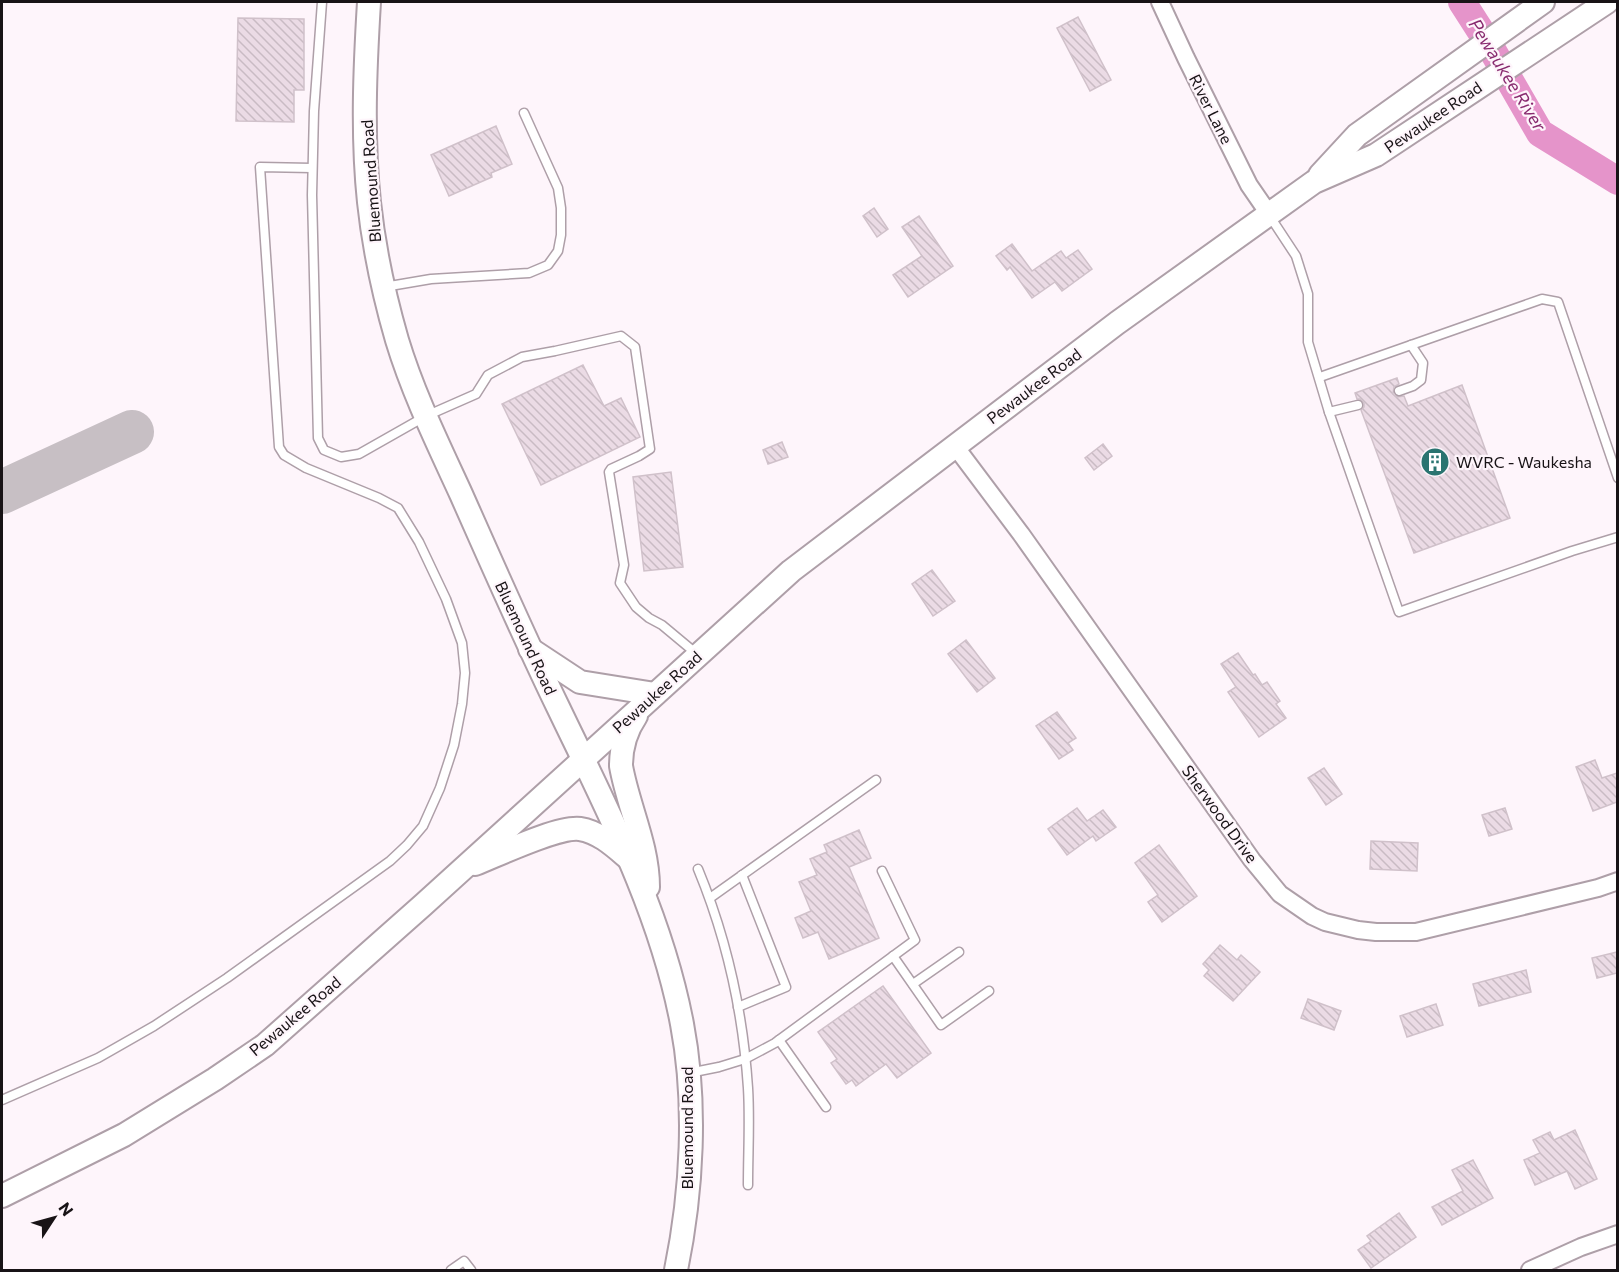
<svg xmlns="http://www.w3.org/2000/svg" width="1619" height="1272" font-family="Commissioner,sans-serif">
<style>
.lines{fill:none;stroke-linecap:round;stroke-linejoin:round}
.river{stroke:#e594ca;stroke-width:28}
.taxiway{stroke:#c7bfc4;stroke-width:44}
.building{fill:url(#building-back-hatch);stroke:#d0c1ca;stroke-width:1.5}
.service-casing{stroke:#ae9fa8;stroke-width:11}
.minor-casing{stroke:#ae9fa8;stroke-width:20}
.secondary-casing{stroke:#ae9fa8;stroke-width:26}
.service{stroke:#fff;stroke-width:8}
.minor{stroke:#fff;stroke-width:16}
.secondary{stroke:#fff;stroke-width:22}
.labels{text-anchor:middle;stroke-width:4.5;stroke-linejoin:round;paint-order:stroke}
.street-label{font-size:16px;fill:#181316;stroke:#fef5fb}
.poi-label{font-size:16px;fill:#181316;stroke:#fef5fb;text-anchor:start}
.water-label{font-size:18px;font-style:italic;fill:#882b6f;stroke:#fef5fb}
</style>
<defs>
<pattern id="building-back-hatch" width="6" height="6" patternUnits="userSpaceOnUse" patternTransform="scale(1.5)"><rect width="6" height="6" fill="#ebdbe5"/><path d="M-1 5l2 2M0 0l6 6M5-1l2 2" fill="none" stroke="#c9bbc4"/></pattern>
</defs>
<rect width="100%" height="100%" fill="#fef5fb"/>
<g class="lines">
<!-- river -->
<polyline class="river" points="1462,2 1487,41 1540,133 1618,181"/>
<!-- taxiway -->
<polyline class="taxiway" points="2,492 132,432"/>
</g>
<!-- building -->
<g class="building">
<polygon points="1078,17 1111,80 1090,91 1057,28"/>
<polygon points="238,18 304,19 304,90 294,90 294,122 236,121"/>
<polygon points="496,126 512,164 491,173 492,177 449,196 431,155"/>
<polygon points="874,208 888,229 877,237 863,216"/>
<polygon points="919,216 953,266 908,297 893,275 922,256 902,227"/>
<polygon points="1012,244 1032,271 1061,251 1066,258 1078,250 1092,269 1062,291 1055,282 1032,298 1010,267 1007,270 996,256"/>
<polygon points="583,365 604,406 621,398 640,437 541,485 502,404"/>
<polygon points="1397,378 1399,384 1394,387 1393,394 1397,397 1404,396 1408,406 1462,385 1510,518 1414,553 1361,410 1364,407 1364,403 1360,399 1357,399 1355,393"/>
<polygon points="782,442 788,457 768,464 763,450"/>
<polygon points="1103,444 1112,456 1094,470 1085,458"/>
<polygon points="671,472 683,567 644,571 633,477"/>
<polygon points="932,570 955,601 933,616 912,584"/>
<polygon points="966,640 995,678 977,692 948,654"/>
<polygon points="1238,653 1253,675 1255,674 1262,685 1267,682 1280,701 1276,704 1286,718 1259,737 1228,692 1236,687 1221,664"/>
<polygon points="1057,712 1076,738 1068,743 1073,750 1059,759 1036,726"/>
<polygon points="1595,760 1602,778 1617,773 1617,802 1593,811 1576,767"/>
<polygon points="1324,768 1342,794 1326,805 1308,778"/>
<polygon points="1077,808 1087,821 1103,810 1116,827 1096,841 1093,836 1067,855 1048,829"/>
<polygon points="1505,808 1512,829 1489,836 1482,815"/>
<polygon points="859,830 871,858 849,867 879,938 829,959 818,932 803,938 795,918 811,911 799,882 817,875 810,859 827,852 824,845"/>
<polygon points="1371,841 1418,843 1417,871 1370,869"/>
<polygon points="1159,845 1197,896 1162,922 1148,902 1158,895 1135,863"/>
<polygon points="1220,945 1237,960 1241,955 1260,972 1233,1001 1204,976 1209,970 1203,964"/>
<polygon points="1617,952 1617,973 1597,978 1592,958"/>
<polygon points="1526,970 1531,992 1479,1006 1473,984"/>
<polygon points="883,986 931,1053 897,1078 886,1064 856,1086 852,1080 846,1084 831,1063 837,1059 818,1032"/>
<polygon points="1308,999 1341,1011 1334,1030 1301,1018"/>
<polygon points="1436,1004 1443,1025 1407,1037 1400,1016"/>
<polygon points="1575,1130 1597,1179 1575,1189 1567,1171 1535,1185 1524,1160 1540,1153 1533,1140 1550,1132 1554,1140"/>
<polygon points="1473,1160 1493,1198 1442,1225 1432,1207 1463,1191 1452,1170"/>
<polygon points="1399,1213 1416,1237 1371,1268 1358,1250 1371,1241 1367,1236"/>
</g>
<g class="lines">
<!-- service casing -->
<g class="service-casing">
<g id="service">
<polyline points="322,2 314,111 312,195 318,438 324,450 341,457 359,454 426,416 476,394 488,375 522,357 555,351 621,336 635,347 650,449 639,456 611,469 609,472 624,565 620,583 636,607 649,618 662,625 698,655"/>
<polyline points="1269,215 1296,256 1308,294 1308,342 1329,412 1399,612 1572,551 1618,537"/>
<polyline points="384,287 431,279 529,273 548,265 558,251 561,235 561,208 558,188 524,113"/>
<polyline points="1320,377 1542,299 1558,302 1618,478"/>
<polyline points="1399,391 1413,386 1421,380 1423,363 1411,345"/>
<polyline points="1329,412 1358,405"/>
<path d="M698,869C727,939 743,1013 748,1088C750,1120 748,1153 748,1185"/>
<polyline points="710,898 876,780"/>
<polyline points="893,956 941,1025 989,991"/>
<polyline points="913,984 959,952"/>
<polyline points="738,1007 786,987 742,875"/>
<polyline points="779,1040 826,1107"/>
<polyline points="689,1073 719,1067 745,1059 775,1043 915,940 882,871"/>
<polyline points="2,1100 98,1058 154,1026 227,978 390,861 407,845 423,826 440,788 454,745 462,704 465,673 462,643 446,599 419,542 398,508 379,498 306,468 284,455 279,447 260,167 312,168"/>
<polyline points="451,1270 464,1261 471,1270"/>
</g>
</g>
<!-- minor casing -->
<g class="minor-casing">
<g id="minor">
<polyline points="1160,2 1186,58 1249,185 1269,214"/>
<polyline points="955,446 1021,534 1252,860 1280,894 1312,916 1325,922 1358,930 1376,932 1416,932 1598,888 1618,881"/>
<polyline points="1530,1270 1581,1247 1618,1234"/>
</g>
</g>
<!-- secondary casing -->
<g class="secondary-casing">
<g id="secondary">
<path d="M369,2C365,68 362,136 369,202C374,249 384,295 397,340C413,393 438,444 461,494C493,566 524,637 558,707C607,809 661,912 682,1024C697,1103 692,1192 676,1270"/>
<polyline points="1320,175 1357,135 1543,2"/>
<polyline points="530,649 580,682 655,694"/>
<path d="M636,716C625,732 621,747 621,766C628,806 648,845 648,887"/>
<path d="M475,864C498,855 558,826 580,829C599,832 614,846 628,858"/>
<polyline points="2,1196 124,1135 215,1079 265,1045 423,905 791,571 1117,323 1314,182 1376,155 1607,2"/>
</g>
</g>
<!-- service -->
<use href="#service" class="service"/>
<!-- minor -->
<use href="#minor" class="minor"/>
<!-- secondary -->
<use href="#secondary" class="secondary"/>
</g>
<!-- icons -->
<defs>
<g id="building-disc" transform="scale(1.5)"><circle r="9.5" fill="#2a7470" stroke="#fef5fb"/><path d="M-4-6H4V6H1V3H-1V6H-4ZM-2.5-4.3h1.7v1.8h-1.7ZM.8-4.3h1.7v1.8H.8ZM-2.5-1h1.7V.8h-1.7ZM.8-1h1.7V.8H.8Z" fill="#fff"/></g>
</defs>
<g fill-rule="evenodd">
<use href="#building-disc" x="1435" y="462"/>
</g>
<g class="labels">
<!-- street labels -->
<g class="street-label">
<text transform="translate(1211 109) rotate(63)" y="6">River Lane</text>
<text transform="translate(1433 117) rotate(-34)" y="6">Pewaukee Road</text>
<text transform="translate(371 181) rotate(-94)" y="6">Bluemound Road</text>
<text transform="translate(1034 386) rotate(-37)" y="6">Pewaukee Road</text>
<text transform="translate(526 638) rotate(65)" y="6">Bluemound Road</text>
<text transform="translate(657 692) rotate(-42)" y="6">Pewaukee Road</text>
<text transform="translate(1220 814) rotate(54)" y="6">Sherwood Drive</text>
<text transform="translate(295 1016) rotate(-40)" y="6">Pewaukee Road</text>
<text transform="translate(687 1128) rotate(-90)" y="6">Bluemound Road</text>
</g>
<!-- poi labels -->
<g class="poi-label">
<text x="1456" y="468">WVRC - Waukesha</text>
</g>
<!-- water labels -->
<g class="water-label">
<text transform="translate(1507 75) rotate(58)" y="6">Pewaukee River</text>
</g>
</g>
<!-- border -->
<rect width="1619" height="1272" fill="none" stroke="#181316" stroke-width="6"/>
<!-- north arrow -->
<g transform="translate(54 1218) rotate(54)" stroke="#fef5fb" stroke-width="4.5" paint-order="stroke">
<path d="M0-4.5L10 22L0 15L-10 22Z" fill="#181316"/>
<text y="-9" font-size="16" font-weight="bold" text-anchor="middle" fill="#181316">N</text>
</g>
</svg>
